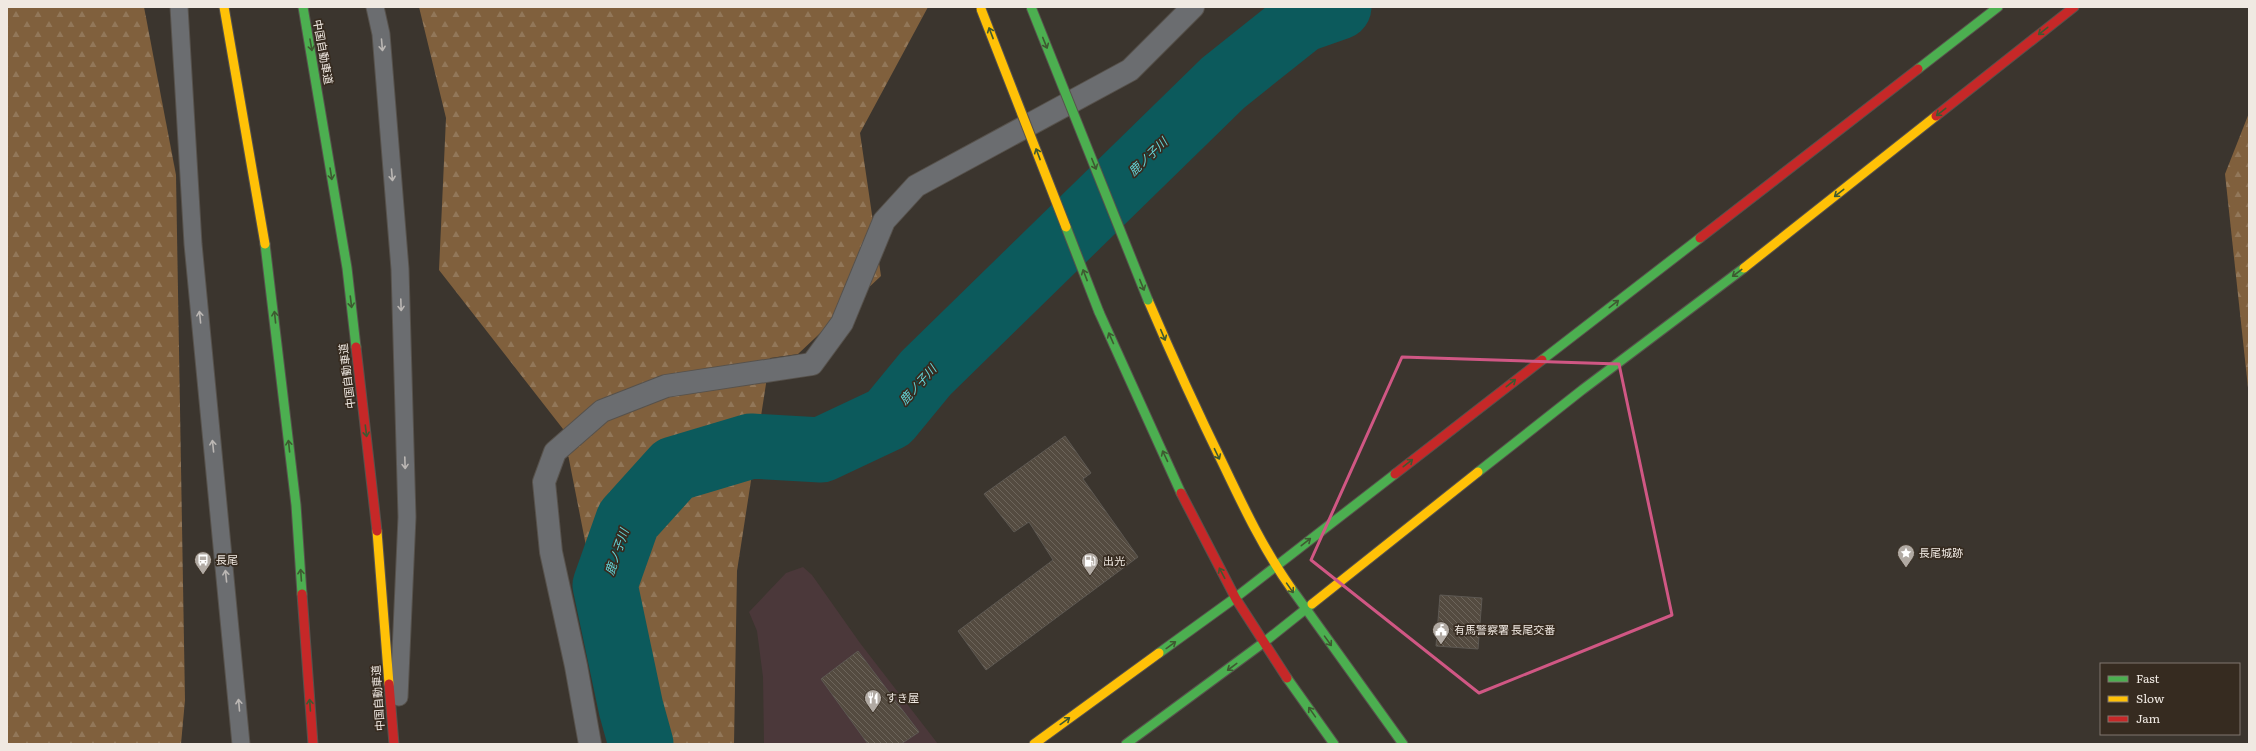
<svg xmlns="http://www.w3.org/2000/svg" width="2256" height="751" font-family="Literata,'Noto Sans JP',serif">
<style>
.commercial{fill:#4b383a}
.forest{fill:url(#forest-firs)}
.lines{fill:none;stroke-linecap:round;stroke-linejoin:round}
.river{stroke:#0c5a5c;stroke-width:65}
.building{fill:url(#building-back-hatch);stroke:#5d5852}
.lane-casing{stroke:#57524c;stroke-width:19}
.street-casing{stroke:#57524c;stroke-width:24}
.fast-casing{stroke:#57524c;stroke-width:11}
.slow-casing{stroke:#57524c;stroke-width:11}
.jam-casing{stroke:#57524c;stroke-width:11}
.lane{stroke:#6b6d70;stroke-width:17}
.street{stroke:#6b6d70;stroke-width:22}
.fast{stroke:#4caf50;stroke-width:9}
.slow{stroke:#ffc107;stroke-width:9}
.jam{stroke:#c62828;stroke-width:9}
.fast-bridge-casing{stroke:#57524c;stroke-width:11;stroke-linecap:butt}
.slow-bridge-casing{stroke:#57524c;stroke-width:11;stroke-linecap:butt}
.fast-bridge{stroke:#4caf50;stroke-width:9}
.slow-bridge{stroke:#ffc107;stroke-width:9}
.oneway{stroke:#3e5931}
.oneway2{stroke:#bbb7b4}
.marked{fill:none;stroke:#d05784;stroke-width:3;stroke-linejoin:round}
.labels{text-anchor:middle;stroke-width:3.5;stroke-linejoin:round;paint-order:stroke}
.street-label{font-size:11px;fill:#f0e9e2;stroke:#362b20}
.poi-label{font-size:11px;fill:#f0e9e2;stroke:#362b20;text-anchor:start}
.water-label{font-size:12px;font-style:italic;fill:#64d5d8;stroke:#362b20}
</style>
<defs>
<pattern id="forest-firs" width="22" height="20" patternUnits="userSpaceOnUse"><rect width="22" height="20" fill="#80603d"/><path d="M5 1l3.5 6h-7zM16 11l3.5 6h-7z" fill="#927759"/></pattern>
<pattern id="building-back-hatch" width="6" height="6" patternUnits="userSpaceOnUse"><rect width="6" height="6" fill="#544b40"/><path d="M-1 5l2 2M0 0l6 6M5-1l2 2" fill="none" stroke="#6d655b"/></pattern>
</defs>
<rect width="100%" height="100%" fill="#3b352e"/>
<!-- commercial -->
<polygon class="commercial" points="803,567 812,575 860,643 938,744 764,744 763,677 757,631 749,612 786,573"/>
<!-- forest -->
<g class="forest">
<polygon points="7,7 144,7 176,175 185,700 181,744 7,744"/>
<polygon points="419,7 928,7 860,133 881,276 798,354 770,358 737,571 734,744 625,744 563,429 439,270 446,118"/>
<polygon points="2249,113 2249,397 2225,174"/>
</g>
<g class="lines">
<!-- river -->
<polyline class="river" points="641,744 631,708 605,585 628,520 674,469 751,446 821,450 889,418 926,373 1223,83 1302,20 1339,7"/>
</g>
<!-- building -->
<g class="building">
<polygon points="1065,436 1091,473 1083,479 1138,557 986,670 958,631 1053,560 1029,522 1014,532 984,494"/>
<polygon points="1440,595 1482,598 1478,649 1436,646"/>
<polygon points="858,651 919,732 901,744 868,744 821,679"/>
</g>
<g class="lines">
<!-- lane casing -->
<g class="lane-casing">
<g id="lane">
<polyline points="179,7 193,244 241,744"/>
<polyline points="375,7 381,34 400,269 407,517 399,697"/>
</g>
</g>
<!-- street casing -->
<g class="street-casing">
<polyline id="street" points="590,744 576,666 551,552 544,482 555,452 602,411 666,386 812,364 842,323 884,221 916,186 1130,70 1193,7"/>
</g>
<!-- fast casing -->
<g class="fast-casing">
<g id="fast">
<polyline points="303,7 347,268 356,347"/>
<polyline points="1918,69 1998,7"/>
<polyline points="265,244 296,505 302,594"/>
<polyline points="1099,312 1181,493"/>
<polyline points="1542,360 1700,238"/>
<polyline points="1478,472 1582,390 1744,268"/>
<polyline points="1291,588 1403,744"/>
<polyline points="1159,653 1235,598 1395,474"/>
<polyline points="1287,678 1334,744"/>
<polyline points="1126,744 1263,643 1312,604"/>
</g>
</g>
<!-- slow casing -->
<g class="slow-casing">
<g id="slow">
<polyline points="224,7 265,244"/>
<polyline points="1744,268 1936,116"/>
<path d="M1148,300C1172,356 1197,411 1224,466C1244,508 1264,550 1291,588"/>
<polyline points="377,531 389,684"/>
<polyline points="1312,604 1478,472"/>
<polyline points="1034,744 1159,653"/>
</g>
</g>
<!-- jam casing -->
<g class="jam-casing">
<g id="jam">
<polyline points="1936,116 2074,7"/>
<polyline points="1700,238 1918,69"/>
<polyline points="356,347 377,531"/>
<polyline points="1395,474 1542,360"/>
<polyline points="1181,493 1236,599 1287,678"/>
<polyline points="302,594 313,744"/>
<polyline points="389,684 394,744"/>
</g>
</g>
<!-- lane -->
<use href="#lane" class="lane"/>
<!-- street -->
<use href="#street" class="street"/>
<!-- fast -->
<use href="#fast" class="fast"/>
<!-- slow -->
<use href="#slow" class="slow"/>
<!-- jam -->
<use href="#jam" class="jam"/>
<!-- fast-bridge casing -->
<g class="fast-bridge-casing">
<g id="fast-bridge">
<polyline points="1031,7 1148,300"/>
<polyline points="1066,227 1099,312"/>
</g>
</g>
<!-- slow-bridge casing -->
<g class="slow-bridge-casing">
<polyline id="slow-bridge" points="981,9 1066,227"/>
</g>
<!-- fast-bridge -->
<use href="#fast-bridge" class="fast-bridge"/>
<!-- slow-bridge -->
<use href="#slow-bridge" class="slow-bridge"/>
</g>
<!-- one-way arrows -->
<defs><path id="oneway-shaft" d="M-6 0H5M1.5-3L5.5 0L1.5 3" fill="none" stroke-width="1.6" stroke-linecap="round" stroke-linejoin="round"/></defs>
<g class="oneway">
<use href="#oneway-shaft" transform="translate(2043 31) rotate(142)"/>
<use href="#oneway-shaft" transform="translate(991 33) rotate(-111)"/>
<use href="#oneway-shaft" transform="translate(1045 43) rotate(68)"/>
<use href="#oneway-shaft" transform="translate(311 45) rotate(80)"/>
<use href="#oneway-shaft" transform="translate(1941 112) rotate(142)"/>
<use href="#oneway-shaft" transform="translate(1038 154) rotate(-111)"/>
<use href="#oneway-shaft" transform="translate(1094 164) rotate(68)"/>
<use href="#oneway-shaft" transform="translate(331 174) rotate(81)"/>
<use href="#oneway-shaft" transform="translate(1839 193) rotate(142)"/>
<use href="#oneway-shaft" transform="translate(1737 273) rotate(143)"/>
<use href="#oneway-shaft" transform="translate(1085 275) rotate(-111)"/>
<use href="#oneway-shaft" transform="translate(1142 285) rotate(68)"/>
<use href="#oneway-shaft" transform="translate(351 302) rotate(83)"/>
<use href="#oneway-shaft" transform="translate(1614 304) rotate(-38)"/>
<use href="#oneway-shaft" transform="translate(275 317) rotate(-96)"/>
<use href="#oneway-shaft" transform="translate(1163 335) rotate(67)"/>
<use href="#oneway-shaft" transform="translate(1111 338) rotate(-114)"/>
<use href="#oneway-shaft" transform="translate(1511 383) rotate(-38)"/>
<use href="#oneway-shaft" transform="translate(366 431) rotate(83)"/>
<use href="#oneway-shaft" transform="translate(289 446) rotate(-96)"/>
<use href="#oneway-shaft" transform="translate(1217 454) rotate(64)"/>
<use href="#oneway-shaft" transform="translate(1165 456) rotate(-115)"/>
<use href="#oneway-shaft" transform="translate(1408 463) rotate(-38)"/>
<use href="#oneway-shaft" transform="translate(1306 542) rotate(-38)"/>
<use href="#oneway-shaft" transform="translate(1222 573) rotate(-118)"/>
<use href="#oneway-shaft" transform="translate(301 575) rotate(-94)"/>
<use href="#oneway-shaft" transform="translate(1290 588) rotate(55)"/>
<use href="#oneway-shaft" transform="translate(1328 641) rotate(54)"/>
<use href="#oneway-shaft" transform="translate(1171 645) rotate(-36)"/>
<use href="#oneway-shaft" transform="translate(1232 667) rotate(143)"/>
<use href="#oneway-shaft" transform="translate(310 705) rotate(-94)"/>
<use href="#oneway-shaft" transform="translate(1312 712) rotate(-125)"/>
<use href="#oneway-shaft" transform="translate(1065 721) rotate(-36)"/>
</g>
<g class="oneway2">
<use href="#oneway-shaft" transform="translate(382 45) rotate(85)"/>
<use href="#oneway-shaft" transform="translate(392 175) rotate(85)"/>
<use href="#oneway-shaft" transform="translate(401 305) rotate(88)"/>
<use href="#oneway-shaft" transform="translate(200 317) rotate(-96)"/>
<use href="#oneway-shaft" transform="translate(213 446) rotate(-96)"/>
<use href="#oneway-shaft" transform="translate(405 463) rotate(88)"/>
<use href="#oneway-shaft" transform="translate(226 576) rotate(-96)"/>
<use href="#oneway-shaft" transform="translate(239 705) rotate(-95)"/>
</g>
<!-- marked area -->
<path class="marked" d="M1402,357L1619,364L1672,615L1479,693L1311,560Z"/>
<!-- icons -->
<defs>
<g id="sight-pin" transform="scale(0.9)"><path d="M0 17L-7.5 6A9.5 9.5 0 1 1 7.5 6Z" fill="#b1aaa3" stroke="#362b20"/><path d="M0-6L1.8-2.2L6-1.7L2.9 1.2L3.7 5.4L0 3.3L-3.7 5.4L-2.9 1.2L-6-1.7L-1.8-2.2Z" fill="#fff"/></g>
<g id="bus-pin" transform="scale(0.9)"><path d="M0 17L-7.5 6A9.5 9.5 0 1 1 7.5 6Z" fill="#b1aaa3" stroke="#362b20"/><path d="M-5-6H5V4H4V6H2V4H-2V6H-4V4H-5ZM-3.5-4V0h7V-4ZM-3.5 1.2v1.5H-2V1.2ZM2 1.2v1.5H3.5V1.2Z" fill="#fff"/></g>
<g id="fuel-pin" transform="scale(0.9)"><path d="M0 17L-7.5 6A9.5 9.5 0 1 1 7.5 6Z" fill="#b1aaa3" stroke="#362b20"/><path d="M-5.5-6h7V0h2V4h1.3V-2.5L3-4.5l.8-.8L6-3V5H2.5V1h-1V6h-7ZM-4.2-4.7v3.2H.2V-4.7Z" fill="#fff"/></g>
<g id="civic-pin" transform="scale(0.9)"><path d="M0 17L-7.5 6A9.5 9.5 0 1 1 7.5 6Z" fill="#b1aaa3" stroke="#362b20"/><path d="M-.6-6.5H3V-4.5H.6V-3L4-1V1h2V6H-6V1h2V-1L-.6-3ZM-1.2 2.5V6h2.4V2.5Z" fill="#fff"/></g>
<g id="restaurant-pin" transform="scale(0.9)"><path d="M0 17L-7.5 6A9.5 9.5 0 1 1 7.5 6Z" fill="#b1aaa3" stroke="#362b20"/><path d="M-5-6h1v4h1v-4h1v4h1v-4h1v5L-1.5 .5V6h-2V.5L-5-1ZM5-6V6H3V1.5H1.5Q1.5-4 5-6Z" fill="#fff"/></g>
</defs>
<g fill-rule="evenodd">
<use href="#sight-pin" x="1906" y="553"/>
<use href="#bus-pin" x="203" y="560"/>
<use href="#fuel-pin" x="1090" y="561"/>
<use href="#civic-pin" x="1441" y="630"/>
<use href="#restaurant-pin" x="873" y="698"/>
</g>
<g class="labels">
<!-- street labels -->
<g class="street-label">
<text transform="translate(323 52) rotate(80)" y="4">中国自動車道</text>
<text transform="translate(347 376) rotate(-97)" y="4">中国自動車道</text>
<text transform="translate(378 698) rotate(-94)" y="4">中国自動車道</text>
</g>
<!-- poi labels -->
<g class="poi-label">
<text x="1919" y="557">長尾城跡</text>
<text x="216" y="564">長尾</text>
<text x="1103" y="565">出光</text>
<text x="1454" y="634">有馬警察署 長尾交番</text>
<text x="886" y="702">すき屋</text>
</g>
<!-- water labels -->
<g class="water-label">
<text transform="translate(1148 157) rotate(-44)" y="4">鹿ノ子川</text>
<text transform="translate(918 385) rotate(-48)" y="4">鹿ノ子川</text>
<text transform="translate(617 552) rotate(-71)" y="4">鹿ノ子川</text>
</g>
</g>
<!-- border -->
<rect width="2256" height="751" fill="none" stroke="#f0e9e2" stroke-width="16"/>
<!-- legend -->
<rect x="2100" y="663" width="140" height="72" fill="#362b20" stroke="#80776e"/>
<rect x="2108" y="676" width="20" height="6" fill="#4caf50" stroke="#80776e"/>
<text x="2136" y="683" font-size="12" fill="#f0e9e2">Fast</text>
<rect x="2108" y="696" width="20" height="6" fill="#ffc107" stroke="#80776e"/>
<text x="2136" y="703" font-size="12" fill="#f0e9e2">Slow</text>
<rect x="2108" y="716" width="20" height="6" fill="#c62828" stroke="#80776e"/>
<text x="2136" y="723" font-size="12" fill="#f0e9e2">Jam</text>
</svg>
